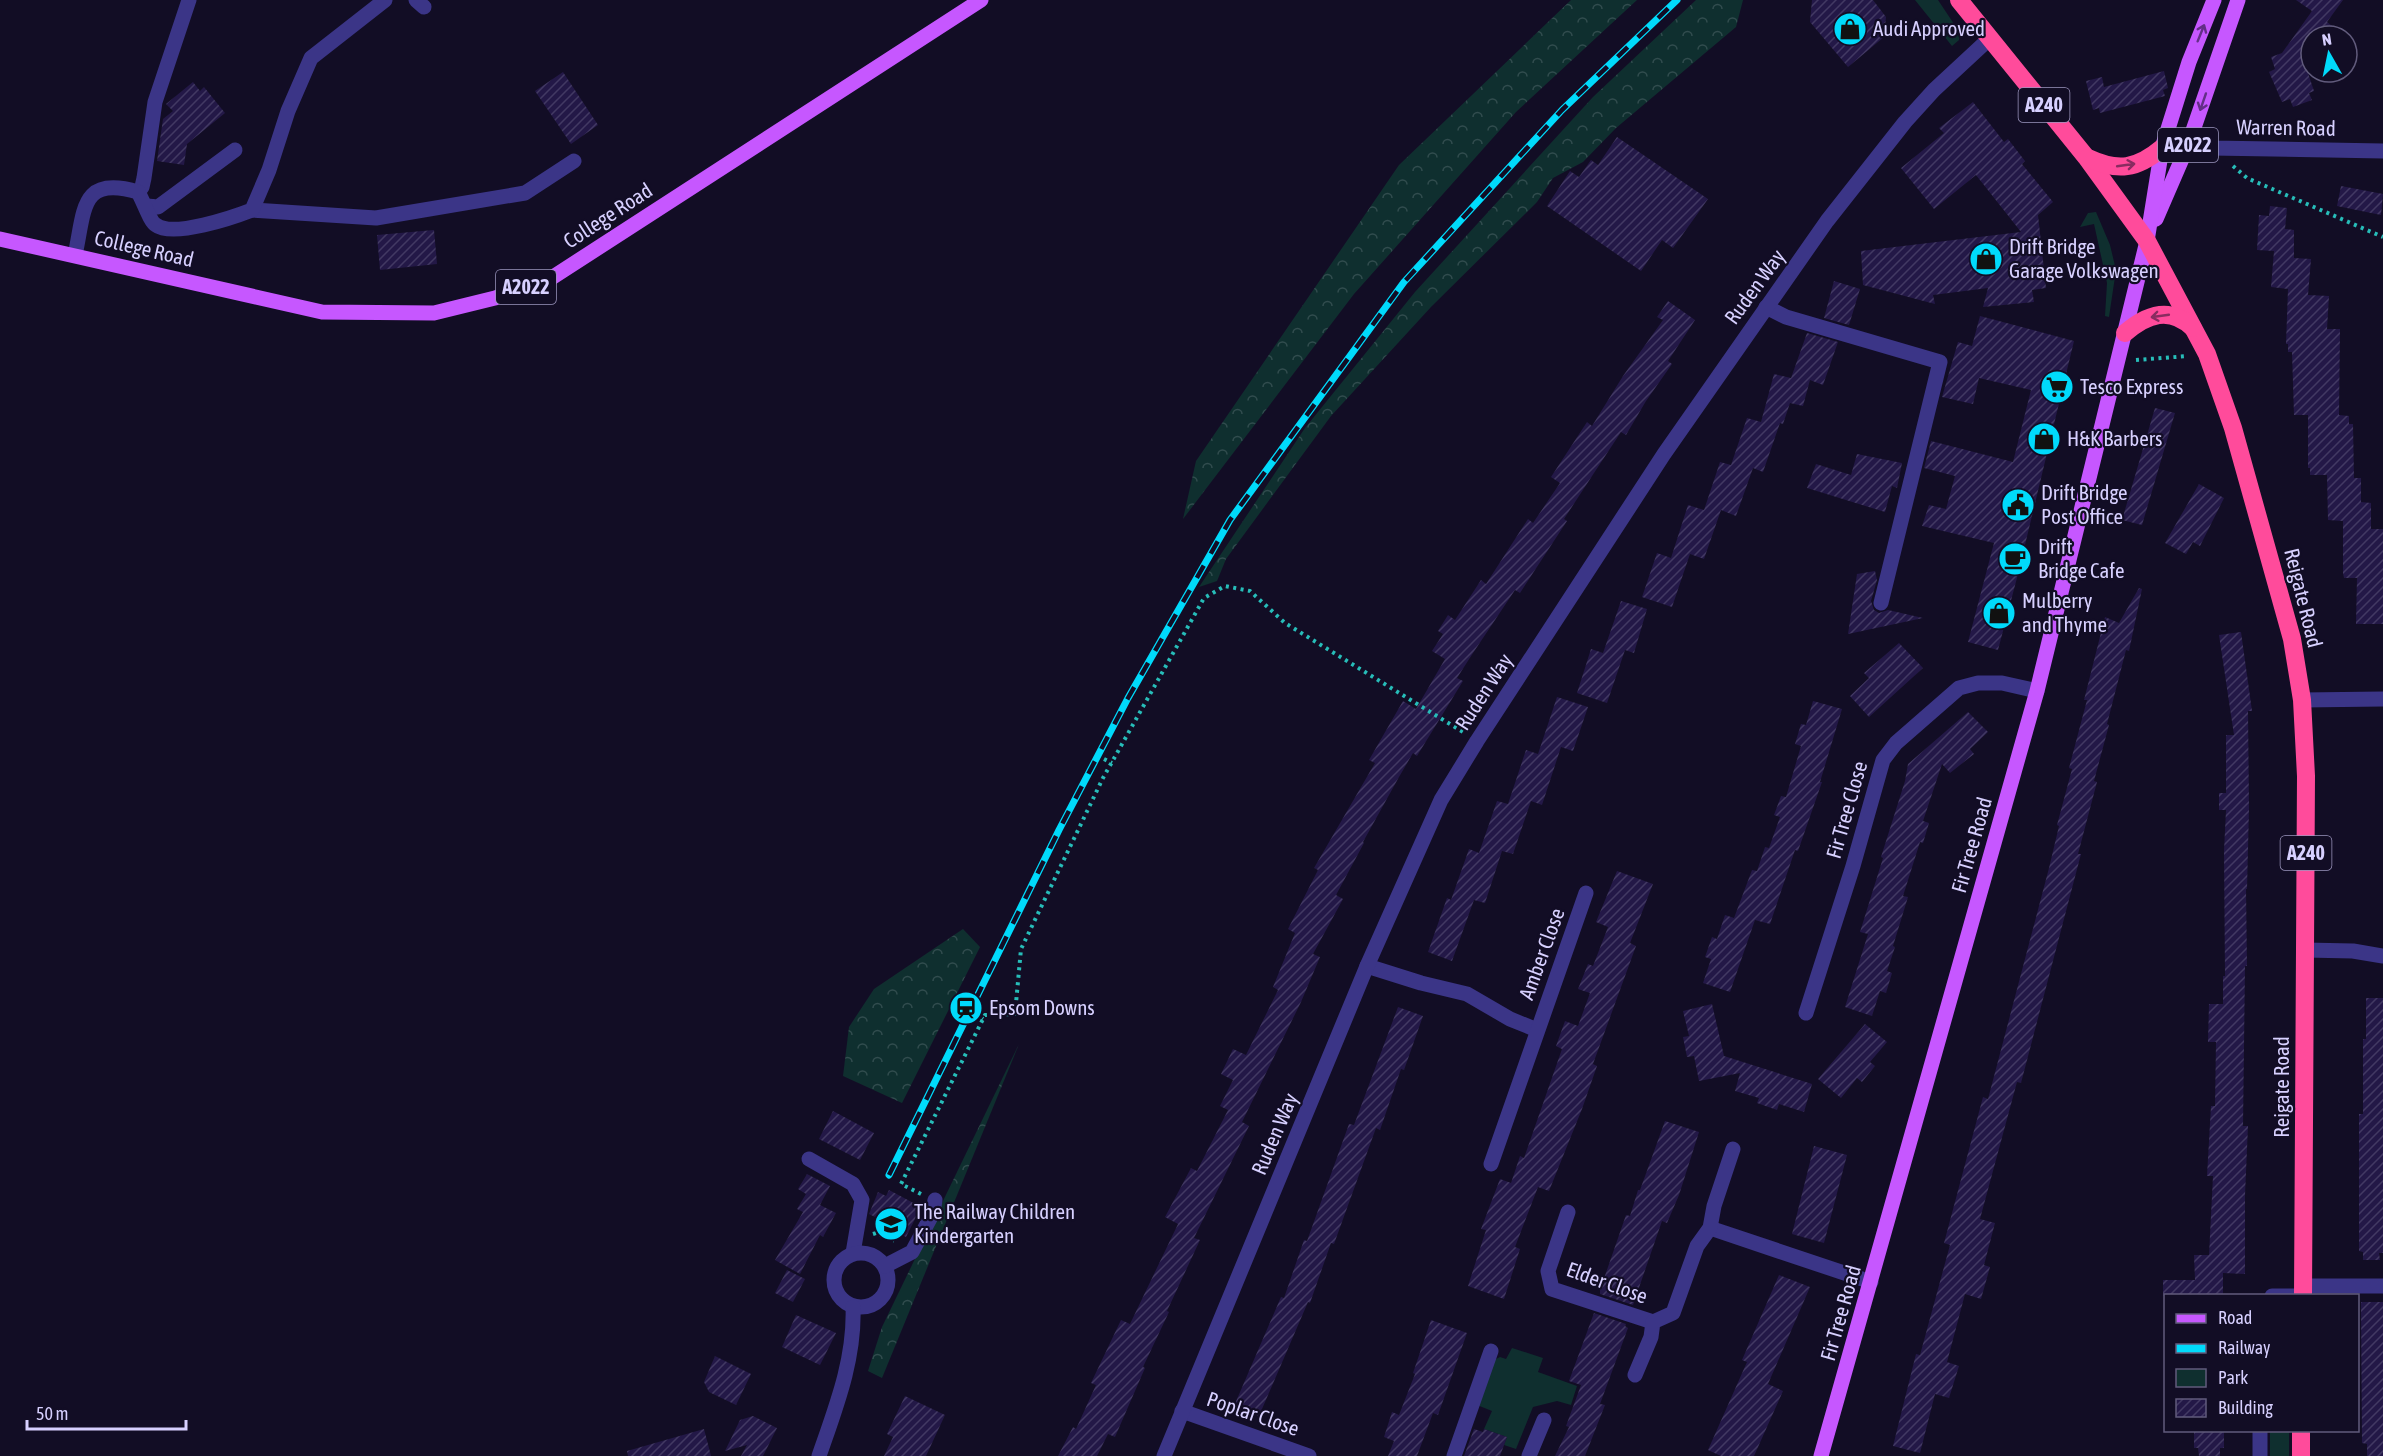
<svg xmlns="http://www.w3.org/2000/svg" width="2383" height="1456" font-family="'Asap Condensed',sans-serif">
<style>
.green{fill:#0f2f2f}
.forest{fill:url(#forest-crowns)}
.building{fill:url(#building-hatch)}
.lines{fill:none;stroke-linecap:round;stroke-linejoin:round}
.path{stroke:#27bdb9;stroke-width:4;stroke-dasharray:3 4.5;stroke-linecap:butt}
.minor{stroke:#3b3587;stroke-width:15}
.major{stroke:#c657ff;stroke-width:15}
.highway{stroke:#ff4b9b;stroke-width:18}
.rail-casing{stroke:#00dafb;stroke-width:7}
.rail{stroke:#120d25;stroke-width:4.5;stroke-dasharray:14;stroke-linecap:butt}
.oneway{stroke:#632e87}
.oneway2{stroke:#882c60}
.labels{text-anchor:middle;stroke-width:4.5;stroke-linejoin:round;paint-order:stroke}
.shield{fill:#120d25;stroke:#9c96be;stroke-width:1.5}
.shield-label{font-size:20px;font-weight:bold;fill:#d7d0ff}
.poi-label{font-size:21px;fill:#d7d0ff;stroke:#120d25;text-anchor:start}
.street-label{font-size:21px;fill:#d7d0ff;stroke:#120d25}
</style>
<defs>
<pattern id="forest-crowns" width="20" height="18" patternUnits="userSpaceOnUse" patternTransform="scale(1.5)"><rect width="20" height="18" fill="#0f2f2f"/><path d="M2 6a3 3 0 1 1 6 0M12 15a3 3 0 1 1 6 0" fill="none" stroke="#314c4e"/></pattern>
<pattern id="building-hatch" width="6" height="6" patternUnits="userSpaceOnUse" patternTransform="scale(1.5)"><rect width="6" height="6" fill="#231847"/><path d="M-1 1l2-2M0 6l6-6M5 7l2-2" fill="none" stroke="#423963"/></pattern>
</defs>
<rect width="100%" height="100%" fill="#120d25"/>
<!-- green -->
<g class="green">
<polygon points="1915,0 1938,0 1960,33 1959,40 1952,46"/>
<polygon points="2096,212 2110,245 2116,270 2109,317 2105,316 2107,283 2094,224 2080,227 2088,213"/>
<polygon points="1512,1348 1543,1358 1538,1372 1577,1386 1571,1405 1557,1401 1533,1407 1516,1449 1504,1445 1507,1437 1484,1429 1492,1411 1477,1405 1494,1360 1500,1357 1506,1359"/>
<rect x="2270" y="1431" width="19" height="25"/>
</g>
<!-- forest -->
<g class="forest">
<polygon points="1571,0 1637,0 1516,112 1354,294 1183,519 1196,461 1399,165"/>
<polygon points="1696,0 1743,0 1736,27 1616,128 1583,162 1553,178 1537,202 1431,307 1331,416 1226,559 1217,581 1199,587 1305,428 1415,292 1593,97"/>
<polygon points="963,929 980,947 902,1103 843,1076 849,1027 874,989"/>
<polygon points="1019,1044 882,1378 868,1371 882,1327"/>
</g>
<!-- building -->
<g class="building">
<polygon points="1812,0 1873,0 1886,17 1884,37 1848,67 1810,22"/>
<polygon points="2296,0 2343,0 2327,22 2345,36 2311,36 2311,68 2308,73 2314,91 2309,93 2312,100 2293,107 2290,99 2282,102 2269,72 2275,69 2271,57 2282,53 2312,11"/>
<polygon points="2164,71 2168,88 2163,90 2165,96 2100,113 2099,108 2093,110 2086,81 2102,77 2104,87"/>
<polygon points="563,72 598,125 571,144 535,91"/>
<polygon points="193,82 200,91 204,87 225,113 187,144 184,165 157,161 163,119 173,111 166,104"/>
<polygon points="1973,102 2004,142 2008,139 2025,161 2022,164 2053,202 2038,215 2046,288 2032,290 2034,302 1983,307 1988,288 1933,295 1935,304 1863,285 1861,251 2021,232 1976,175 1934,209 1901,168 1944,133 1939,128"/>
<polygon points="1617,137 1708,199 1673,248 1662,240 1641,271 1547,206 1570,171 1579,177 1591,160 1598,165"/>
<polygon points="2341,186 2383,194 2381,215 2337,206"/>
<polygon points="2270,206 2287,208 2285,229 2294,230 2294,258 2311,259 2308,295 2329,296 2327,329 2340,329 2339,415 2349,416 2349,424 2353,424 2354,478 2361,478 2361,502 2371,503 2371,529 2383,529 2383,624 2356,624 2357,578 2344,578 2343,573 2343,521 2328,520 2327,475 2310,475 2310,468 2308,468 2308,415 2294,415 2292,352 2288,352 2288,344 2286,344 2288,289 2271,287 2274,251 2257,250 2259,215 2269,216"/>
<polygon points="434,230 437,264 380,270 377,235"/>
<polygon points="1834,281 1860,289 1849,325 1824,318"/>
<polygon points="1668,301 1695,320 1668,361 1672,364 1646,401 1626,435 1621,432 1594,473 1564,519 1567,521 1520,593 1515,590 1473,653 1457,678 1463,681 1417,756 1413,753 1399,777 1363,842 1364,843 1336,895 1343,899 1313,954 1320,957 1301,1002 1242,1122 1249,1126 1194,1238 1200,1240 1167,1311 1169,1312 1143,1367 1145,1368 1115,1437 1108,1434 1097,1456 1058,1456 1073,1427 1076,1429 1096,1385 1091,1383 1121,1320 1130,1324 1178,1224 1165,1217 1191,1168 1197,1171 1228,1110 1220,1106 1233,1080 1221,1074 1233,1049 1246,1055 1278,990 1273,987 1295,933 1288,929 1318,870 1314,868 1375,763 1369,760 1403,701 1416,709 1445,659 1432,651 1443,634 1438,631 1448,615 1455,620 1481,580 1486,584 1528,519 1533,523 1560,483 1551,477 1587,422 1592,426 1623,376 1663,320 1657,317"/>
<polygon points="1980,316 2074,341 2018,574 1998,650 1968,642 1994,543 1922,526 1929,505 1946,509 1955,476 1924,468 1931,441 2013,462 2031,390 1979,378 1973,404 1942,397 1958,342 1972,346"/>
<polygon points="1807,333 1838,342 1823,385 1810,380 1803,406 1790,403 1783,424 1780,423 1763,472 1753,468 1736,516 1721,510 1704,559 1690,554 1672,607 1642,597 1657,553 1671,558 1688,505 1704,510 1720,462 1731,465 1747,418 1761,422 1774,374 1791,378"/>
<polygon points="2155,408 2175,413 2142,525 2122,520"/>
<polygon points="1857,454 1902,463 1897,488 1892,486 1885,512 1807,488 1816,464 1851,475"/>
<polygon points="2199,484 2224,498 2200,546 2193,542 2186,554 2165,543"/>
<polygon points="1875,571 1877,580 1871,601 1874,610 1879,613 1888,610 1923,618 1848,634 1857,574"/>
<polygon points="2139,588 2142,589 2129,651 2126,650 2107,724 2109,725 2094,781 2097,782 2078,854 2081,854 2021,1083 2017,1082 1980,1219 1995,1223 1984,1265 1990,1267 1981,1299 1965,1294 1947,1362 1959,1366 1949,1398 1935,1394 1920,1453 1893,1446 1916,1354 1920,1355 1950,1245 1944,1243 1983,1097 1988,1099 2049,868 2059,826 2057,825 2072,769 2069,768 2087,700 2084,700 2105,617 2119,623"/>
<polygon points="1621,601 1647,609 1634,653 1625,650 1607,703 1577,693 1591,649 1603,653"/>
<polygon points="2241,632 2252,711 2248,711 2249,809 2247,889 2246,889 2247,966 2245,966 2243,1126 2248,1126 2245,1195 2245,1274 2223,1273 2223,1296 2163,1296 2163,1280 2195,1280 2194,1255 2209,1255 2213,1176 2207,1176 2211,1106 2215,1106 2216,1042 2208,1042 2209,1004 2223,1004 2223,976 2225,976 2224,851 2226,810 2219,810 2219,793 2226,793 2226,735 2234,735 2219,635"/>
<polygon points="1899,643 1923,668 1869,717 1850,696 1869,678 1864,673"/>
<polygon points="1557,697 1588,707 1573,751 1561,747 1542,805 1531,801 1513,854 1502,851 1485,903 1474,900 1452,961 1428,952 1447,898 1451,900 1469,849 1479,853 1497,801 1508,804 1526,750 1538,754"/>
<polygon points="1813,701 1842,709 1820,782 1822,782 1798,851 1795,850 1770,924 1755,920 1730,992 1703,983 1711,959 1705,957 1712,937 1717,939 1725,915 1734,918 1752,870 1757,871 1765,847 1769,848 1780,817 1774,815 1781,796 1786,797 1801,746 1795,744 1801,724 1806,725"/>
<polygon points="1968,712 1988,732 1970,749 1974,754 1950,773 1942,764 1923,821 1929,823 1923,843 1920,842 1903,896 1908,897 1893,946 1895,947 1887,971 1892,973 1886,993 1880,991 1872,1016 1845,1007 1868,934 1860,932 1883,858 1881,857 1905,781 1908,764"/>
<polygon points="1617,871 1653,884 1630,943 1636,946 1593,1064 1597,1066 1582,1109 1549,1191 1538,1187 1515,1247 1520,1249 1504,1299 1468,1286 1486,1230 1481,1229 1500,1179 1511,1183 1520,1156 1524,1158 1562,1049 1556,1046 1565,1021 1578,1026 1590,993 1578,989 1588,964 1593,966 1608,927 1596,922"/>
<polygon points="2366,998 2383,998 2383,1253 2379,1253 2380,1260 2363,1260 2363,1252 2359,1251 2359,1114 2363,1114 2363,1039 2366,1039"/>
<polygon points="1712,1004 1724,1056 1812,1084 1804,1112 1779,1104 1777,1110 1757,1103 1759,1098 1735,1091 1740,1073 1699,1081 1694,1056 1687,1057 1683,1037 1689,1036 1683,1011"/>
<polygon points="1398,1007 1423,1016 1404,1070 1401,1069 1380,1130 1376,1128 1334,1244 1331,1243 1310,1303 1308,1302 1259,1416 1234,1406 1281,1297 1284,1298 1304,1240 1307,1241 1349,1124 1354,1125"/>
<polygon points="1865,1024 1887,1042 1870,1062 1875,1066 1862,1082 1857,1078 1841,1098 1818,1079"/>
<polygon points="833,1111 874,1133 860,1160 819,1139"/>
<polygon points="1665,1121 1699,1132 1679,1195 1667,1223 1662,1221 1633,1305 1600,1294 1600,1290 1626,1215 1630,1216 1638,1190 1640,1190"/>
<polygon points="1814,1146 1847,1155 1824,1243 1792,1234"/>
<polygon points="807,1174 830,1186 820,1205 836,1213 823,1237 820,1235 800,1274 775,1260 803,1212 797,1209 806,1194 798,1189"/>
<polygon points="889,1190 921,1207 906,1237 875,1221 877,1218 869,1214 878,1192 886,1196"/>
<polygon points="787,1270 805,1279 793,1302 775,1293"/>
<polygon points="1779,1275 1810,1287 1768,1384 1783,1391 1754,1456 1721,1456 1708,1450 1747,1362 1742,1360"/>
<polygon points="2361,1302 2383,1302 2383,1456 2367,1456 2367,1444 2362,1443"/>
<polygon points="1594,1313 1626,1324 1625,1326 1628,1328 1600,1404 1605,1405 1585,1456 1555,1456 1569,1427 1566,1426 1581,1385 1569,1381"/>
<polygon points="796,1315 836,1333 820,1365 782,1347"/>
<polygon points="1431,1320 1467,1333 1438,1415 1433,1413 1417,1456 1388,1456 1394,1441 1384,1437 1392,1412 1399,1415 1415,1374 1413,1373"/>
<polygon points="715,1356 751,1374 736,1405 709,1392 704,1382"/>
<polygon points="905,1396 945,1415 926,1456 884,1456 893,1437 887,1434"/>
<polygon points="753,1416 777,1428 763,1456 741,1456 747,1445 725,1451 740,1420"/>
<polygon points="704,1429 711,1456 628,1456 627,1451"/>
<polygon points="1474,1429 1483,1432 1484,1429 1507,1437 1500,1456 1464,1456"/>
<polygon points="2194,1431 2224,1431 2224,1448 2220,1448 2220,1456 2199,1456 2198,1448 2194,1448"/>
</g>
<g class="lines">
<!-- path -->
<g class="path">
<polyline points="2233,166 2247,178 2383,237"/>
<polyline points="2136,360 2188,356"/>
<polyline points="1104,759 1112,763"/>
<polyline points="976,1014 983,1019"/>
<polyline points="921,1194 901,1184 985,1015 1015,1014 1021,949 1103,778 1204,598 1225,586 1250,591 1285,623 1463,732"/>
<polyline points="873,1234 876,1233 894,1241"/>
</g>
<!-- minor -->
<g class="minor">
<polyline points="416,0 424,7"/>
<polyline points="2188,145 2211,148 2383,151"/>
<polyline points="138,192 142,187 144,178 155,102 189,0"/>
<polyline points="147,206 158,207 235,150"/>
<polyline points="252,210 376,218 525,193 574,161"/>
<path d="M75,255C85,210 80,175 138,192C143,200 150,222 156,225C173,238 234,217 252,210L269,170L288,111L311,58L385,0"/>
<polyline points="1766,307 1786,317 1940,362 1881,603"/>
<polyline points="2302,700 2383,699"/>
<polyline points="2305,950 2353,951 2383,956"/>
<polyline points="1367,966 1421,983 1467,994 1510,1019 1537,1030"/>
<polyline points="1806,1013 1853,866 1883,760 1896,743 1959,688 1978,683 2002,683 2037,691"/>
<polyline points="809,1159 853,1184 862,1200 853,1253"/>
<polyline points="1491,1164 1586,893"/>
<polyline points="1568,1212 1548,1271 1552,1289 1653,1322"/>
<polyline points="1710,1228 1871,1282"/>
<circle cx="861" cy="1280" r="27"/>
<polyline points="885,1266 912,1252 933,1213 935,1200"/>
<polyline points="2303,1286 2383,1286"/>
<polyline points="2272,1296 2298,1296"/>
<polyline points="1635,1375 1651,1337 1653,1322 1673,1313 1697,1246 1710,1228 1714,1206 1733,1149"/>
<polyline points="1182,1411 1309,1456"/>
<polyline points="2260,1430 2260,1456"/>
<path d="M819,1456C836,1407 855,1359 853,1307"/>
<polyline points="1164,1456 1367,966 1441,800 1477,741 1664,454 1827,221 1905,122 1934,90 1989,39"/>
<polyline points="1454,1456 1491,1351"/>
<polyline points="1529,1456 1544,1420"/>
</g>
<!-- major -->
<g class="major">
<polyline points="2156,219 2188,145 2238,0"/>
<polyline points="0,239 322,312 434,313 495,298 553,277 981,0"/>
<polyline points="1821,1456 2037,691 2147,241 2162,148 2189,62 2214,0"/>
</g>
<!-- highway -->
<g class="highway">
<polyline points="1959,0 2086,157 2147,241 2207,354 2233,428 2292,639 2302,700 2306,776 2303,1296"/>
<path d="M2088,158C2118,172 2137,169 2162,148"/>
<path d="M2125,333C2147,314 2170,306 2193,328"/>
<polyline points="2301,1456 2301,1430"/>
</g>
<!-- rail casing -->
<g class="rail-casing">
<polyline id="rail" points="889,1175 1059,830 1128,698 1230,520 1404,282 1562,110 1677,0"/>
</g>
<!-- rail -->
<use href="#rail" class="rail"/>
</g>
<!-- one-way arrows -->
<defs><path id="oneway-shaft" d="M-6 0H5M1.5-3L5.5 0L1.5 3" fill="none" stroke-width="1.6" stroke-linecap="round" stroke-linejoin="round" transform="scale(1.5)"/></defs>
<g class="oneway">
<use href="#oneway-shaft" transform="translate(2201 33) rotate(-68)"/>
<use href="#oneway-shaft" transform="translate(2203 102) rotate(109)"/>
</g>
<g class="oneway2">
<use href="#oneway-shaft" transform="translate(2126 165) rotate(-8)"/>
<use href="#oneway-shaft" transform="translate(2160 316) rotate(172)"/>
</g>
<!-- icons -->
<defs>
<g id="shop-disc" transform="scale(1.725)"><circle r="9.5" fill="#00dafb" stroke="#120d25"/><path d="M-5-2.5h2.3a2.7 3.5 0 0 1 5.4 0H5L5.5 6h-11ZM-1.5-2.5h3a1.5 2.3 0 0 0-3 0Z" fill="#111"/></g>
<g id="supermarket-disc" transform="scale(1.725)"><circle r="9.5" fill="#00dafb" stroke="#120d25"/><path d="M-6-5.5h2.5l.6 2H6L4.5 2H-2.5L-4.4-4H-6ZM-1.5 3.2a1.3 1.3 0 1 0 .1 0ZM3 3.2a1.3 1.3 0 1 0 .1 0Z" fill="#111"/></g>
<g id="civic-disc" transform="scale(1.725)"><circle r="9.5" fill="#00dafb" stroke="#120d25"/><path d="M-.6-6.5H3V-4.5H.6V-3L4-1V1h2V6H-6V1h2V-1L-.6-3ZM-1.2 2.5V6h2.4V2.5Z" fill="#111"/></g>
<g id="cafe-disc" transform="scale(1.725)"><circle r="9.5" fill="#00dafb" stroke="#120d25"/><path d="M-5.5-4.5H6V0H3Q3 3.5 0 3.5H-2.5Q-5.5 3.5-5.5 0ZM3-3.2v2h1.7v-2ZM-6 4.5H4V6H-6Z" fill="#111"/></g>
<g id="station-disc" transform="scale(1.725)"><circle r="9.5" fill="#00dafb" stroke="#120d25"/><path d="M-3-6H3Q5-6 5-4V2Q5 4 3 4L4.5 6H3L1.5 4h-3L-3 6H-4.5L-3 4Q-5 4-5 2V-4Q-5-6-3-6ZM-3.5-4v3h7v-3ZM-3.5 1v1.5H-2V1ZM2 1v1.5H3.5V1Z" fill="#111"/></g>
<g id="school-disc" transform="scale(1.725)"><circle r="9.5" fill="#00dafb" stroke="#120d25"/><path d="M0-5L7-2L0 1L-7-2ZM-4 1L0 2.5L4 1V4Q0 6-4 4Z" fill="#111"/></g>
</defs>
<g fill-rule="evenodd">
<use href="#shop-disc" x="1850" y="29"/>
<use href="#shop-disc" x="1986" y="259"/>
<use href="#supermarket-disc" x="2057" y="387"/>
<use href="#shop-disc" x="2044" y="439"/>
<use href="#civic-disc" x="2018" y="505"/>
<use href="#cafe-disc" x="2015" y="559"/>
<use href="#shop-disc" x="1999" y="613"/>
<use href="#station-disc" x="966" y="1008"/>
<use href="#school-disc" x="891" y="1224"/>
</g>
<g class="labels">
<!-- shield labels -->
<g class="shield">
<rect x="2018.5" y="88" width="51" height="34" rx="4.5"/>
<rect x="2158" y="128" width="60" height="34" rx="4.5"/>
<rect x="496" y="270" width="60" height="34" rx="4.5"/>
<rect x="2280.5" y="836" width="51" height="34" rx="4.5"/>
</g>
<g class="shield-label">
<text x="2044" y="112">A240</text>
<text x="2188" y="152">A2022</text>
<text x="526" y="294">A2022</text>
<text x="2306" y="860">A240</text>
</g>
<!-- poi labels -->
<g class="poi-label">
<text x="1873" y="36">Audi Approved</text>
<text x="2009" y="254">Drift Bridge<tspan x="2009" dy="24">Garage Volkswagen</tspan></text>
<text x="2080" y="394">Tesco Express</text>
<text x="2067" y="446">H&amp;K Barbers</text>
<text x="2041" y="500">Drift Bridge<tspan x="2041" dy="24">Post Office</tspan></text>
<text x="2038" y="554">Drift<tspan x="2038" dy="24">Bridge Cafe</tspan></text>
<text x="2022" y="608">Mulberry<tspan x="2022" dy="24">and Thyme</tspan></text>
<text x="989" y="1015">Epsom Downs</text>
<text x="914" y="1219">The Railway Children<tspan x="914" dy="24">Kindergarten</tspan></text>
</g>
<!-- street labels -->
<g class="street-label">
<text transform="translate(2286 128) rotate(1)" y="7">Warren Road</text>
<text transform="translate(608 216) rotate(-33)" y="7">College Road</text>
<text transform="translate(144 249) rotate(13)" y="7">College Road</text>
<text transform="translate(1755 287) rotate(-54)" y="7">Ruden Way</text>
<text transform="translate(2303 598) rotate(76)" y="7">Reigate Road</text>
<text transform="translate(1484 692) rotate(-57)" y="7">Ruden Way</text>
<text transform="translate(1847 810) rotate(-74)" y="7">Fir Tree Close</text>
<text transform="translate(1972 845) rotate(-74)" y="7">Fir Tree Road</text>
<text transform="translate(1542 954) rotate(-70)" y="7">Amber Close</text>
<text transform="translate(2282 1087) rotate(-90)" y="7">Reigate Road</text>
<text transform="translate(1275 1134) rotate(-67)" y="7">Ruden Way</text>
<text transform="translate(1607 1283) rotate(20)" y="7">Elder Close</text>
<text transform="translate(1841 1313) rotate(-74)" y="7">Fir Tree Road</text>
<text transform="translate(1253 1414) rotate(19)" y="7">Poplar Close</text>
</g>
</g>
<!-- legend -->
<rect x="2164" y="1294" width="195" height="138" fill="#120d25" stroke="#615b7c" stroke-width="1.5"/>
<rect x="2176" y="1314" width="30" height="9" fill="#c657ff" stroke="#615b7c" stroke-width="1.5"/>
<text x="2218" y="1324" font-size="18" fill="#d7d0ff">Road</text>
<rect x="2176" y="1344" width="30" height="9" fill="#00dafb" stroke="#615b7c" stroke-width="1.5"/>
<text x="2218" y="1354" font-size="18" fill="#d7d0ff">Railway</text>
<rect x="2176" y="1369" width="30" height="18" fill="#0f2f2f" stroke="#615b7c" stroke-width="1.5"/>
<text x="2218" y="1384" font-size="18" fill="#d7d0ff">Park</text>
<rect x="2176" y="1399" width="30" height="18" fill="url(#building-hatch)" stroke="#615b7c" stroke-width="1.5"/>
<text x="2218" y="1414" font-size="18" fill="#d7d0ff">Building</text>
<!-- north arrow -->
<g transform="translate(2329 54) rotate(351)"><circle r="28" fill="#120d25" stroke="#615b7c" stroke-width="1.5"/>
<path d="M0-4.5L10 22L0 15L-10 22Z" fill="#00dafb"/>
<text y="-9" font-size="16" font-weight="bold" text-anchor="middle" fill="#d7d0ff">N</text>
</g>
<!-- scale -->
<path d="M27 1420v9h159v-9" fill="none" stroke="#d7d0ff" stroke-width="3"/>
<text x="36" y="1420" font-size="18" fill="#d7d0ff" stroke="#120d25" stroke-width="4.5" paint-order="stroke">50 m</text>
</svg>
